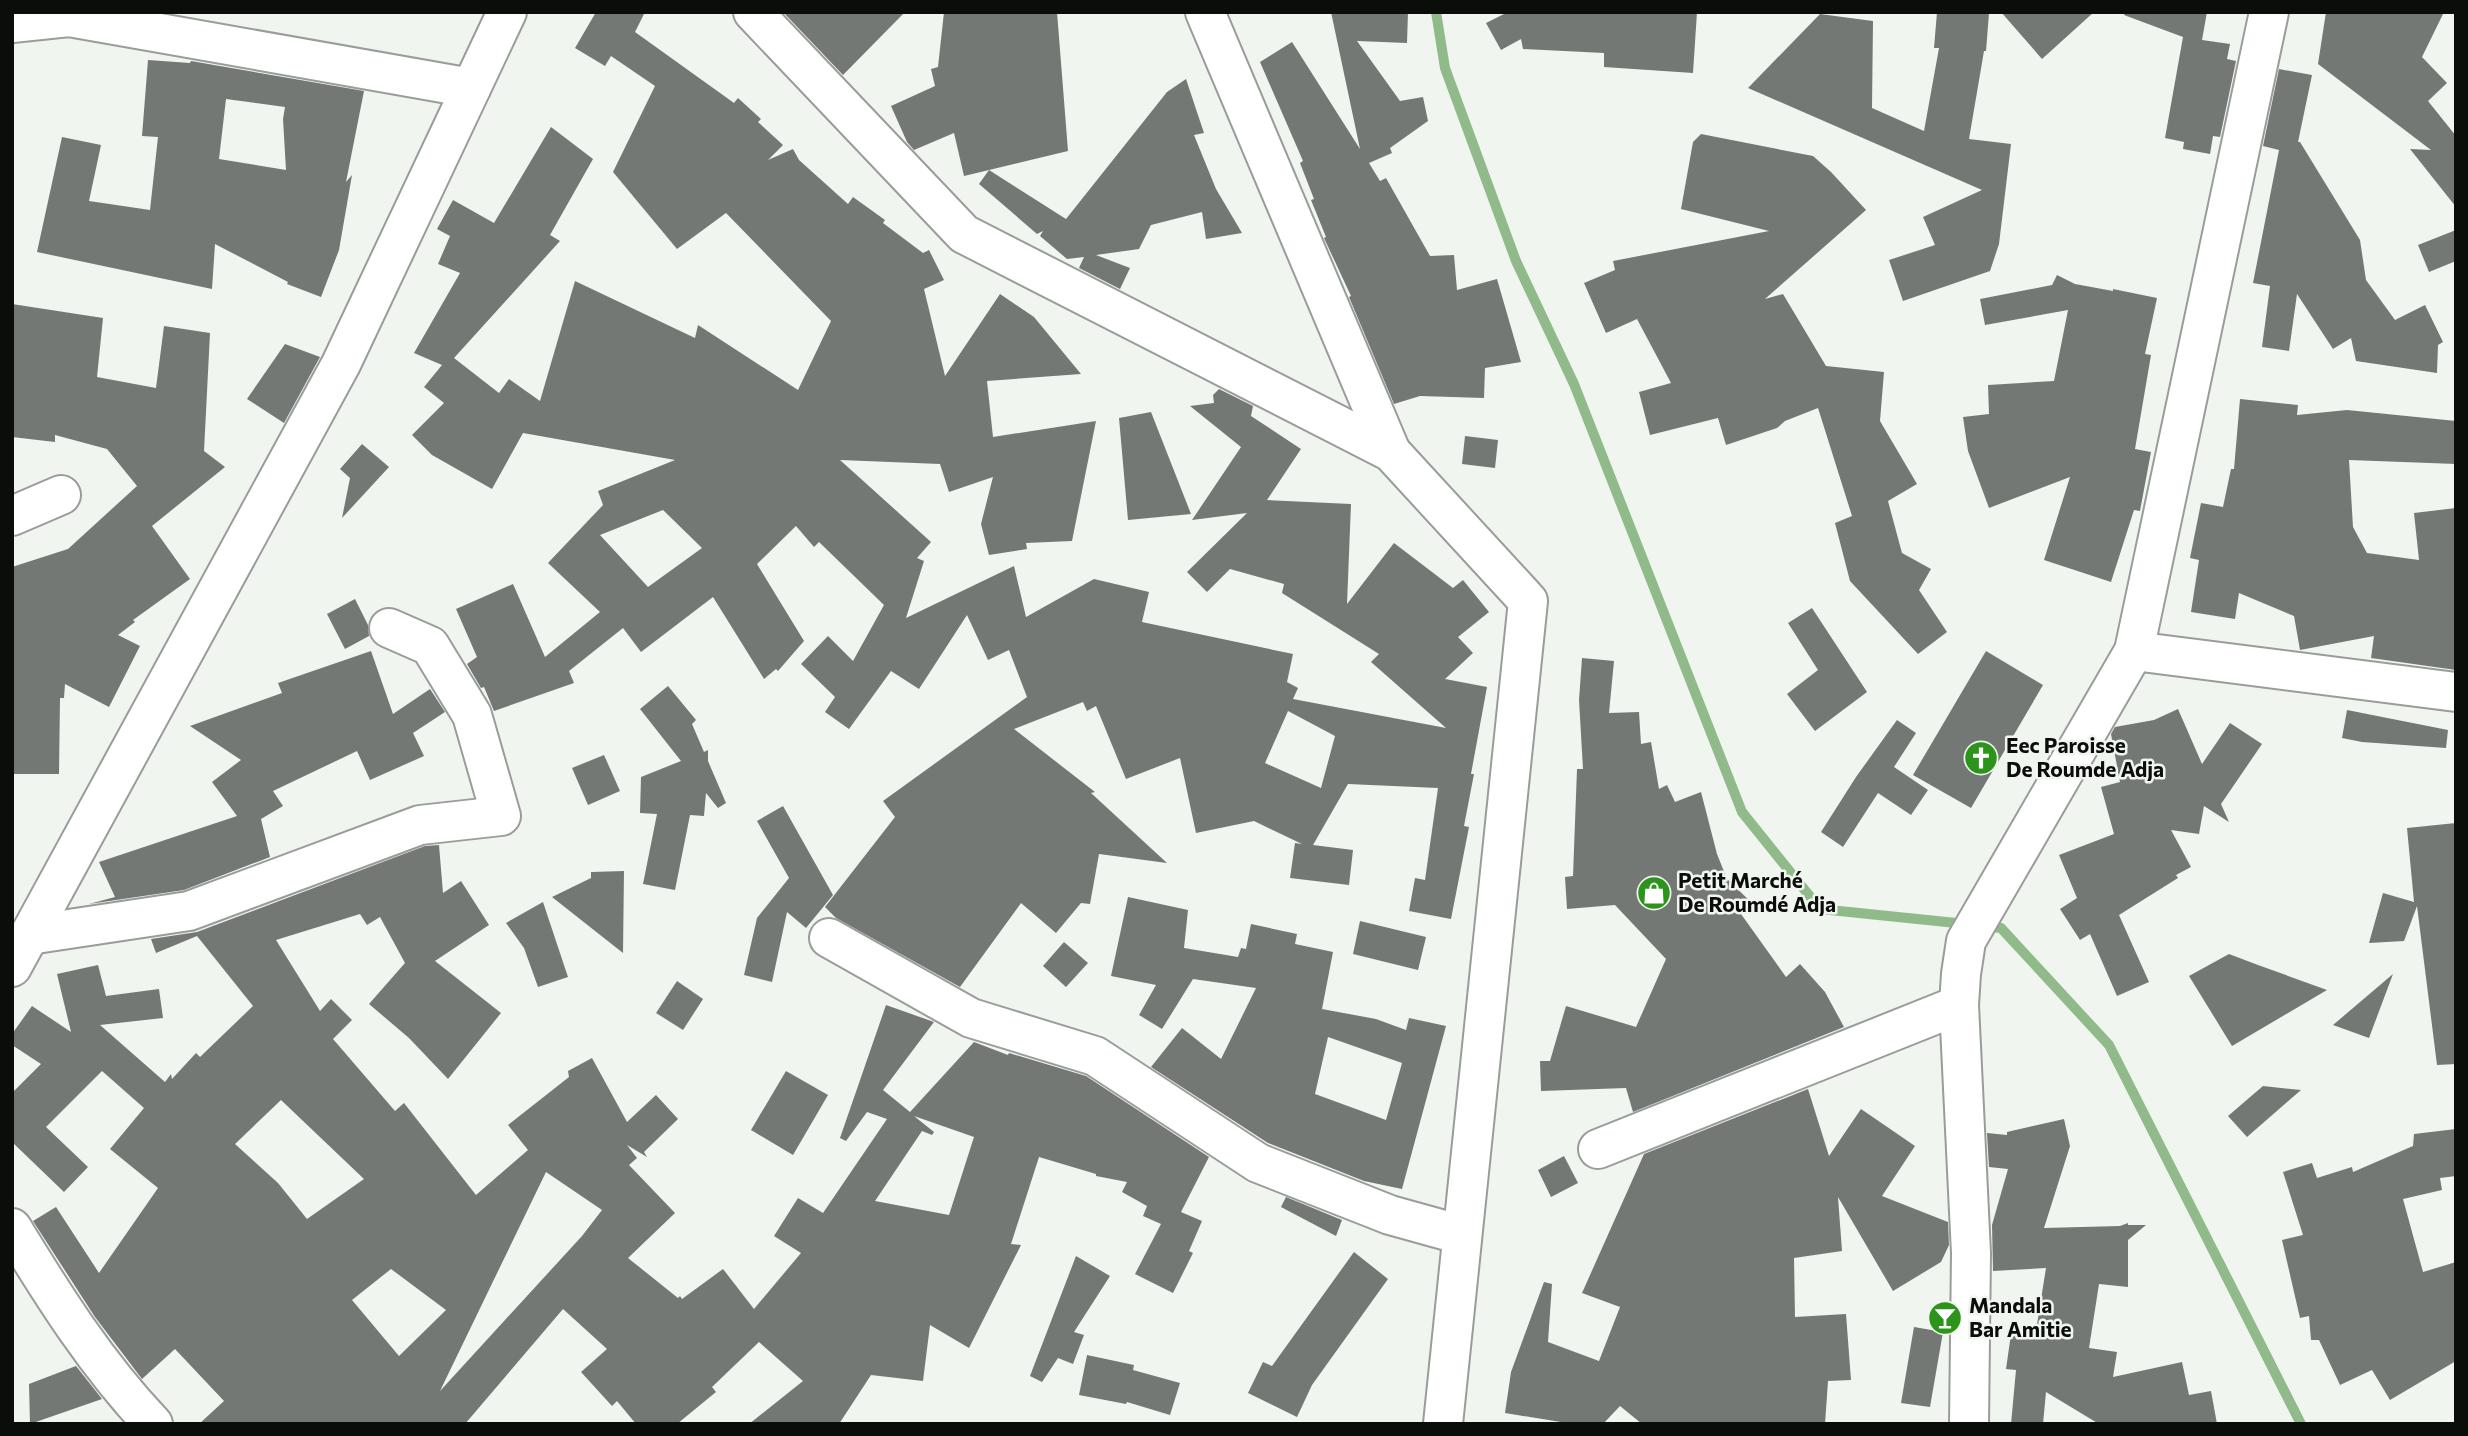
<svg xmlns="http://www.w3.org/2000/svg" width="2468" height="1436" font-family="Commissioner,sans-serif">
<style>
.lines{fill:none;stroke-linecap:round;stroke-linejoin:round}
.stream{stroke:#91ba8b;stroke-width:10}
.building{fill:#747874;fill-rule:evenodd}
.street-casing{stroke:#999d99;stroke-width:42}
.street{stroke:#fff;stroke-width:38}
.labels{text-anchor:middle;stroke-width:5;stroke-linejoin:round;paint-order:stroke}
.poi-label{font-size:21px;font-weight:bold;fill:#0b0d0b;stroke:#f1f5f0;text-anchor:start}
</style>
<rect width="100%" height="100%" fill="#f1f5f0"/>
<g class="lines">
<!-- stream -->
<g class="stream">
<polyline points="1436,12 1445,68 1516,261 1574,384 1742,812 1820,909 1966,924"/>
<polyline points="1982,926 2001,928 2109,1045 2301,1424"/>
</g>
</g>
<!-- building -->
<g class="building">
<path d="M596,12H645L635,32L734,103L738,98L761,119L758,122L783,145L768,160L793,149L799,160L848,204L853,197L885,220L883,223L923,253L929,250L944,280L924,289L945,376L1000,294L1034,317L1081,374L987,381L993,437L1096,421L1072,541L1026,543L1027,549L989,555L981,524L993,477L949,492L940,464L840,460L931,542L917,558L924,561L906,618L1014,566L1026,617L1094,579L1149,592L1142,622L1293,654L1287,682L1298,688L1293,699L1446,728L1371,662L1379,654L1282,593L1284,584L1230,569L1207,592L1187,572L1247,513L1192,520L1241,447L1190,406L1214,403L1213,395L1219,389L1253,406L1251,416L1301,449L1267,500L1351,504L1347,604L1394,543L1453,588L1463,580L1489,612L1458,637L1473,653L1445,679L1487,687L1471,774H1474L1464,826L1469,827L1451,919L1409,911L1415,878L1425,880L1438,788L1348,784L1313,845L1353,850L1349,885L1290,878L1295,843L1302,844L1254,821L1196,833L1180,758L1126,779L1096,706L1087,711L1083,702L1014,729L1095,792L1091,793L1167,863L1099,854L1090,904L1081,903L1056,933L1021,903L960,987L836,918L825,907L895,817L883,801L1027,697L1009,650L988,660L967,615L919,689L891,671L849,729L825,712L835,697L801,664L828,636L853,661L884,605L819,542L814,547L796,526L757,564L804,641L778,671L776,669L764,679L713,597L641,652L623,628L569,671L574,683L494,711L484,687L481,688L467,664L477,657L456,609L513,584L545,657L600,612L548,563L603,505L598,491L675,460L523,433L492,489L432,455L412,435L444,403L424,387L442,365L414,353L460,273L438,264L450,236L437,229L453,200L494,223L551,127L593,159L550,235L560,241L454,358L499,393L509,379L540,401L575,281L695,338L698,325L798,390L831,321L726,213L677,249L613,172L655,86L611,56L605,66L575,48ZM663,510L702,548L648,587L600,535ZM1288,711L1335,736L1321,788L1265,763Z"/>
<polygon points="783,12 905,12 843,75"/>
<polygon points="944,12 1057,12 1068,151 989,170 1066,219 1167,92 1186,79 1204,133 1194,135 1216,189 1242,233 1206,239 1202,212 1151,225 1139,249 1096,255 1130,268 1120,289 1079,268 1084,257 1067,259 1040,236 1043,231 1037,234 979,184 989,170 964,176 954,133 914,150 907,142 891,106 935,86 931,69 938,67"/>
<polygon points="1331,12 1408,12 1407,43 1357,41 1400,101 1423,97 1428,121 1390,148 1392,153 1369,163 1380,181 1386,178 1430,256 1454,255 1457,290 1497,279 1521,362 1485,368 1484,398 1420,396 1394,404 1349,297 1351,296 1324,238 1326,237 1311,200 1314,199 1300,163 1303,161 1260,62 1292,42 1360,149"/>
<polygon points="1508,12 1697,12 1693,73 1604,67 1604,53 1523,49 1521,39 1501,50 1486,23"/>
<polygon points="1937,12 1989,13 1986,51 1984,51 1969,139 2011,144 1999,244 1990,271 1903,301 1889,260 1935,245 1923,217 1982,190 1748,88 1820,14 1873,21 1872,108 1924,131 1939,48 1934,48"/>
<polygon points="2001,12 2094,12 2042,59"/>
<polygon points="2125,12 2207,12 2202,40 2230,44 2227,59 2236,61 2220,137 2213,136 2210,154 2183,149 2184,142 2165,138 2183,37 2124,15"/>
<polygon points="2326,12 2444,12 2422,57 2447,83 2428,101 2456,136 2456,207 2410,149 2431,150 2318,64"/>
<path d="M148,60L190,63L191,61L364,91L346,182L352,175L339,250L321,297L287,284L288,282L215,244L212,289L37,252L62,137L101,145L89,201L150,210L158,137L142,136ZM226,99L285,107L283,119L286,170L219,159Z"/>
<polygon points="2279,69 2312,75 2298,142 2300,142 2360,240 2366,280 2395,320 2425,305 2443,342 2438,345 2437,373 2356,361 2351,338 2333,349 2297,294 2289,351 2262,347 2270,286 2253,283 2279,150 2263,146"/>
<polygon points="1701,134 1813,156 1831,172 1866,210 1765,299 1783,294 1826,366 1884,372 1880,421 1917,484 1888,501 1902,553 1931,569 1919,590 1947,632 1918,654 1850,581 1835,523 1852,516 1818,408 1785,421 1777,428 1726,445 1718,418 1650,435 1639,392 1671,383 1637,319 1606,333 1584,283 1615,270 1613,261 1769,231 1681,209 1693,142"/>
<polygon points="2456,230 2456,261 2429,272 2418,245"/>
<polygon points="2057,275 2075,284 2113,291 2113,289 2157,298 2145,354 2151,355 2135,449 2151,452 2140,511 2134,510 2111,582 2044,560 2070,477 1989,508 1968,451 1963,417 1989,414 1988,385 2054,381 2068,310 1985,325 1980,299 2052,285"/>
<polygon points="12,304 103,318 97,377 156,388 164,326 210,333 204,451 225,467 152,526 190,579 133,620 135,622 118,635 140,646 109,707 65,684 64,698 60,698 59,774 12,774 12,567 68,549 137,486 107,449 55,435 55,442 12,437"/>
<polygon points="285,344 320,357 284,423 247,399"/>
<polygon points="2240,399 2298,405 2297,415 2347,410 2456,421 2456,464 2349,460 2353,527 2367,553 2419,560 2414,513 2456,508 2456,670 2371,658 2374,636 2300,650 2294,616 2239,593 2235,619 2191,612 2199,560 2190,558 2201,503 2223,507 2231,469 2234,469"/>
<polygon points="1151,412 1191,514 1128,520 1119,418"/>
<polygon points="1465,436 1498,440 1495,468 1462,464"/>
<polygon points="362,444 389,467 342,518 350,478 340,469"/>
<polygon points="355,599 368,625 369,636 345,649 327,614"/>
<polygon points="1812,608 1867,692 1815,731 1787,694 1818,670 1788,623"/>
<polygon points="371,651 393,714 430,689 445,712 413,733 424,756 370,780 357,751 273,791 283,806 261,819 270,857 184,890 89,904 115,897 99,862 237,816 212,782 241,760 190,726 282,693 278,683"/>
<polygon points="1986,651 2043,685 1971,808 1913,775"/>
<polygon points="1582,658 1614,661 1609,713 1639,712 1641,744 1651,742 1659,789 1667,785 1675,802 1701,792 1717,854 1727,879 1752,903 1741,914 1786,977 1800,964 1825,992 1844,1027 1633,1112 1626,1088 1541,1091 1540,1061 1550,1061 1566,1006 1636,1027 1666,959 1615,905 1567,909 1565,877 1573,876 1577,769 1583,769 1579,700"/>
<polygon points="668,686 696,720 692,724 704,752 708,750 708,761 726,803 718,808 706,793 704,816 690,815 675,890 643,884 657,814 640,813 641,777 681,761 640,709"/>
<polygon points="2178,709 2202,764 2230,723 2262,744 2221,804 2229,822 2204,806 2199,834 2171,830 2191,867 2176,875 2178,878 2119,915 2149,982 2117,996 2090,934 2080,940 2060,909 2077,898 2059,855 2114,834 2101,787 2120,782 2111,734 2115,727 2154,720"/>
<polygon points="2347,710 2448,730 2446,748 2362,742 2342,738"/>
<polygon points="1897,720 1916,733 1894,767 1928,790 1911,815 1878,793 1843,847 1821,832 1856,777"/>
<polygon points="604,755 620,791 588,805 572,768"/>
<polygon points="783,806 833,895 806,928 787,912 772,982 744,975 757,918 789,878 757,821"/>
<polygon points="2456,823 2456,1064 2437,1065 2417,906 2404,941 2369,943 2383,893 2414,902 2407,828"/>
<path d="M439,845L443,893L461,881L489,925L435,961L501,1013L448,1079L409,1038L369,1004L405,963L380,917L367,925L360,914L276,940L320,1011L331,999L352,1020L333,1039L395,1111L404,1103L476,1195L528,1150L508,1125L569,1077L568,1071L592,1058L627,1122L656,1095L678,1119L644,1152L647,1157L627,1145L637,1158L629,1165L675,1213L628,1258L678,1298L680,1296L682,1299L723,1269L754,1309L801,1253L774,1236L798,1198L823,1213L887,1119L867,1112L846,1141L840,1138L886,1005L934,1022L883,1090L910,1112L974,1042L1008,1055L1009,1053L1086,1076L1209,1157L1181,1212L1202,1221L1189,1251L1193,1253L1173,1293L1135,1274L1161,1224L1143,1216L1147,1206L1122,1192L1127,1182L1096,1176V1174L1039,1157L1011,1244L1021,1245L969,1348L930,1325L923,1381L871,1375L839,1424H749L803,1381L759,1342L712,1387L716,1392L677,1424H636L617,1401L612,1406L581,1372L607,1349L563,1309L465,1424H199L224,1401L175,1349L142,1379L95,1317L33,1221L56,1207L99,1273L158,1188L110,1149L144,1108L102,1071L46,1127L88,1167L64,1192L12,1142V1093L41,1064L12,1045V1034L32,1006L71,1032L57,974L98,965L106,996L159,989L163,1018L100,1025L165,1082L171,1074L172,1079L196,1053L200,1057L253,1006L197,936L156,953L151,939L197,932L425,846ZM281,1100L364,1179L307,1219L278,1183L235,1144ZM914,1116L974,1137L949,1215L875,1201L922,1131L932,1135L934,1132ZM546,1172L602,1210L582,1236L440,1391ZM391,1269L446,1310L399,1356L352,1300Z"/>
<polygon points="624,871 623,953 552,897 591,878 591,872"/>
<path d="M1128,897L1188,910L1184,948L1238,957L1241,948L1246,949L1251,924L1297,934L1295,944L1333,952L1322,1009L1376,1019L1406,1030L1409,1018L1446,1026L1402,1189L1364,1181L1268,1143L1151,1067L1182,1028L1221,1059L1256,988L1193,979L1162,1029L1139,1015L1156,985L1111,976ZM1328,1037L1402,1063L1386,1120L1315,1094Z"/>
<polygon points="543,902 568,977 538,987 524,948 506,923"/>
<polygon points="1360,921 1426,937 1418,970 1353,954"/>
<polygon points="1064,942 1088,963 1066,987 1043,966"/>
<polygon points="2229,954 2258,965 2327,990 2232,1046 2189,976"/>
<polygon points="2393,974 2369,1038 2333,1025"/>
<polygon points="677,981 703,999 683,1030 656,1013"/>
<polygon points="786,1071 828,1095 793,1155 751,1130"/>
<polygon points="2263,1086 2301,1090 2247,1137 2228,1116"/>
<polygon points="1808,1089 1829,1156 1861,1109 1915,1146 1882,1196 1948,1222 1949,1245 1941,1262 1893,1291 1838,1197 1842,1251 1794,1258 1795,1317 1846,1314 1851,1380 1828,1381 1825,1424 1642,1424 1620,1406 1603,1424 1573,1424 1505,1413 1511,1372 1544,1282 1552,1284 1548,1342 1599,1361 1620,1307 1582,1293 1644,1154"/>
<polygon points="2064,1119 2070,1146 2044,1228 2120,1226 2128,1223 2128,1225 2146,1225 2128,1240 2128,1287 2099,1284 2089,1348 2117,1352 2113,1377 2182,1362 2189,1395 2211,1391 2217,1424 2099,1424 2046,1392 2043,1424 2011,1424 2016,1370 2006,1369 2011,1334 2035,1337 2046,1268 1993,1271 1992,1225 2008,1169 1989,1167 1987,1133 2007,1135 2007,1132"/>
<polygon points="2456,1129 2456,1176 2440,1178 2442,1190 2403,1199 2423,1272 2456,1262 2456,1361 2390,1400 2372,1370 2340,1385 2319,1340 2311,1340 2309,1316 2300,1318 2282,1240 2303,1235 2283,1172 2312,1163 2317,1178 2352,1167 2353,1172 2413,1146 2414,1134"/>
<polygon points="1564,1156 1578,1183 1551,1197 1538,1170"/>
<polygon points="1286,1197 1342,1220 1336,1236 1281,1207"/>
<polygon points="1354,1252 1388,1279 1312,1385 1297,1417 1248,1393 1263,1362 1272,1366"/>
<polygon points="1076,1256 1110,1276 1074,1332 1084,1335 1073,1364 1058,1358 1042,1382 1030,1376"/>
<polygon points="1914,1327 1943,1332 1930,1407 1901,1403"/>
<polygon points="1087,1355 1134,1365 1133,1370 1180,1383 1170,1415 1127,1402 1126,1404 1079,1395"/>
<polygon points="76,1366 102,1399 30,1424 29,1384"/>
</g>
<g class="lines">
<!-- street casing -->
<g class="street-casing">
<g id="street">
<polyline points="753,12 964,234 1391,452 1528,601 1443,1424"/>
<polyline points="1205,12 1391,452"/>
<polyline points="12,23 69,17 471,88"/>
<polyline points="12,516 61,495"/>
<polyline points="2134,651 2456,692"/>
<polyline points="29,935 189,911 420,825 501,816 472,715 430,646 389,628"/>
<polyline points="829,938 971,1018 1095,1056 1258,1163 1390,1215 1462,1235"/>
<polyline points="12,967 341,364 507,12"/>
<polyline points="1598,1149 1959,1005"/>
<path d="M12,1228C54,1297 97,1365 153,1424"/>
<polyline points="1969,1424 1971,1253 1959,1005 1961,974 1966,941 2134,651 2269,12"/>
</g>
</g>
<!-- street -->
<use href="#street" class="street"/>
</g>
<!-- icons -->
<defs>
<g id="church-disc" transform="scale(1.75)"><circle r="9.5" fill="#2d941b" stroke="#f1f5f0"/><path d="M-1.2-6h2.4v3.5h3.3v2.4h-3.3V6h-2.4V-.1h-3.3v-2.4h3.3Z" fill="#fff"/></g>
<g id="shop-disc" transform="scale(1.75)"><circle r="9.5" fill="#2d941b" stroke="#f1f5f0"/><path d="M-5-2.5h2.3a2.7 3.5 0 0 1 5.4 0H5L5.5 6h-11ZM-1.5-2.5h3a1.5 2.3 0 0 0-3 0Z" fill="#fff"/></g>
<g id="bar-disc" transform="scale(1.75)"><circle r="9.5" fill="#2d941b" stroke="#f1f5f0"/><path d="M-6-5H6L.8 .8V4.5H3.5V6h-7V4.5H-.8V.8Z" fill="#fff"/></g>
</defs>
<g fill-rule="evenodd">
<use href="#church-disc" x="1981" y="758"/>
<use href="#shop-disc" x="1654" y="893"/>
<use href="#bar-disc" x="1945" y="1318"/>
</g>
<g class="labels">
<!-- poi labels -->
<g class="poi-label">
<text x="2006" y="753">Eec Paroisse<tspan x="2006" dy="24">De Roumde Adja</tspan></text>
<text x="1678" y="888">Petit Marché<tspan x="1678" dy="24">De Roumdé Adja</tspan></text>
<text x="1969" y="1313">Mandala<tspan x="1969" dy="24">Bar Amitie</tspan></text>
</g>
</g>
<!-- border -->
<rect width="2468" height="1436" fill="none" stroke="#0b0d0b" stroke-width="28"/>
</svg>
